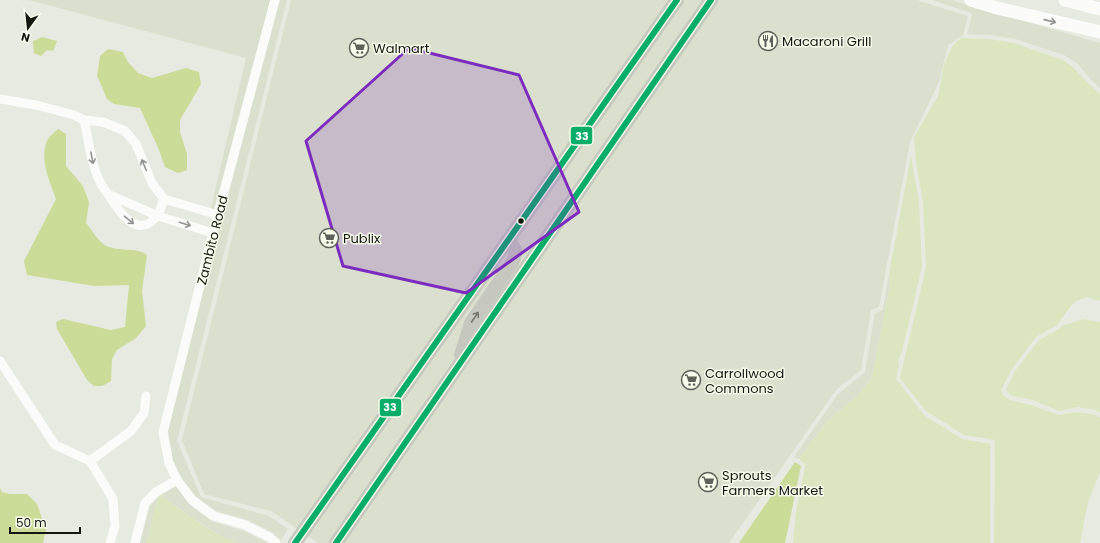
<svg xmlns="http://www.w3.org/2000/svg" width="1100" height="543" font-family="Poppins,sans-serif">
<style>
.built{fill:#dadfce}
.green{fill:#dbe6c1}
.water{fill:#cadc98}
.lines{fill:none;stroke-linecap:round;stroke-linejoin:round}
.minor{stroke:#fbfcfa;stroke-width:9}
.secondary{stroke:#fbfcfa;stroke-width:13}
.primary{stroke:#c6c8bf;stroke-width:14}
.bus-1-casing{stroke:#f6fbea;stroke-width:9}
.bus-1{stroke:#07ad69;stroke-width:6}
.oneway{stroke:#939491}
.oneway2{stroke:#767871}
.marked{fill:#7b2cbf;fill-opacity:0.2;stroke:#7b2cbf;stroke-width:3;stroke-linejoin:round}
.bus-dot{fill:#141611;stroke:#f6fbea;stroke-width:1.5}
.labels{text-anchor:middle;stroke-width:3;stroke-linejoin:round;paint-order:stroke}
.poi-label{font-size:13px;fill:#141611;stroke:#f6fbea;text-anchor:start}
.street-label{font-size:13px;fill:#141611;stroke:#f6fbea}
.line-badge{stroke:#f6fbea;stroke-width:1.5}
.badge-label{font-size:11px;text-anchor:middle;font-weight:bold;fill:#fff}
</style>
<rect width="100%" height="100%" fill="#e7eae0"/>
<!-- built -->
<g class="built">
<polygon points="29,0 270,0 214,209 211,208 246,58"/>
<polygon points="280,0 287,0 177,441 201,497 269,516 288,529 281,540 272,532 248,520 216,511 196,496 181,477 173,461 168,432 218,234"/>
<polygon points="291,0 916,0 968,16 963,35 948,45 939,82 910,142 879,307 871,310 861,370 836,390 729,543 318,543 271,511 204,494 182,440"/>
<polygon points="932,0 951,0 1100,43 1100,88 1091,80 1077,63 1064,55 1015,39 991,35 967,34 972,16 971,13"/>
<polygon points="890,269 889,290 872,377 857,396 827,421 799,459 794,457 838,394 865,372 875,313 881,311 883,309"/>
<polygon points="176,486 190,505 211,521 244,531 268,543 238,543 224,538 191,517 161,495"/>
<polygon points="158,497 146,543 140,543 150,506"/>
</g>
<!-- green -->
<g class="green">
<polygon points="961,38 990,39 1014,43 1063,60 1074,68 1088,83 1100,94 1100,301 1087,297 1076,301 1070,307 1057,325 1036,337 1012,369 1001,390 1003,395 1010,400 1031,405 1059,415 1076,412 1096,415 1100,418 1100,472 1088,502 1080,543 994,543 995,440 964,435 926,411 900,378 926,267 923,202 916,163 914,137 938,96 944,64 953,45"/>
<polygon points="911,156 919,202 922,267 902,351 898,360 899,365 896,379 924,415 962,439 990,444 990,543 793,543 796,512 805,467 804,463 800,460 800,457 827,421 857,396 872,377 889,290 890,269"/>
<polygon points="1083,319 1100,322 1100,413 1096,410 1077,407 1059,411 1033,400 1012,396 1007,392 1006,390 1015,371 1039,340 1059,329 1062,326"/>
<path d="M161,495C185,513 210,533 238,543H146L158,497Z"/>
</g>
<!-- water -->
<g class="water">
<polygon points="42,37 57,41 53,51 47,50 41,56 34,53 33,41"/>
<polygon points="108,49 123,52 128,62 138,73 152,78 186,68 199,72 201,84 180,120 180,132 187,154 187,170 178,173 165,167 159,150 140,108 114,104 107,99 97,76 100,56"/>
<path d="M58,129L66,134V166L83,186L89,202L86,223C91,229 99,242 105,245C119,253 135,246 147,255L142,291L146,326L136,338L117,350L112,359L111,381L102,386H94L87,380L57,329L56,322L63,319L111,330L125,327L129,285L94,286L27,275L24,261L56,199C50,182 39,159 47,141C49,136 54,133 58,129Z"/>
<polygon points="795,462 801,466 785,543 739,543"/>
<polygon points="0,488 2,492 10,494 27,494 37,504 46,530 43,543 0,543"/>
</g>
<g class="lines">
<!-- minor -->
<g class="minor">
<polyline points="275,0 213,233 163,432 169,463 177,480 192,500 214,516 245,525 269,537 276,543"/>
<polyline points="0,99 36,105 74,115 84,120 103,122 125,131 136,144 152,183 164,199 218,215"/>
<path d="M84,120C90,145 91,174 108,194L158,216L213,233"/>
<path d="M108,194C118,210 137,241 157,216C160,212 162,204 164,199"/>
<polyline points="0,361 55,445 90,461 113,499 115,526 110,543"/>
<polyline points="90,461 131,431 144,413 146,396"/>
<polyline points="135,543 145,503 156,492 177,480"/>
</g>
<!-- secondary -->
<g class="secondary">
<polyline points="971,0 997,8 1100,32"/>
<polyline points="1065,0 1100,9"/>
</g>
<!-- primary -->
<g class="primary">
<path d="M461,355L471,323L512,263C517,252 517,248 507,241"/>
<polyline points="295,543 677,0"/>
<polyline points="336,543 711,0"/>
</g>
<!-- bus-1 casing -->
<g class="bus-1-casing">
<g id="bus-1">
<polyline points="295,543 677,0"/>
<polyline points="336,543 711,0"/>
</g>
</g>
<!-- bus-1 -->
<use href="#bus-1" class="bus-1"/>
</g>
<!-- one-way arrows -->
<defs><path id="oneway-shaft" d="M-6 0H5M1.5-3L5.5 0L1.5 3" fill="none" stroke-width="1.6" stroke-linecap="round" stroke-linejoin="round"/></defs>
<g class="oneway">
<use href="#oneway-shaft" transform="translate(1050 21) rotate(13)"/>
<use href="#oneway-shaft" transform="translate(92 158) rotate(79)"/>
<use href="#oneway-shaft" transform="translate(144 165) rotate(-113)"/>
<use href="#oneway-shaft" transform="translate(129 220) rotate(40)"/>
<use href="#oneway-shaft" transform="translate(185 224) rotate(17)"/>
</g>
<use class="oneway2" href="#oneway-shaft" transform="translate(475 317) rotate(-56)"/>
<!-- marked area -->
<path class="marked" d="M409,48L519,75L579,212L466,293L343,266L306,141Z"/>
<!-- icons -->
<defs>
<g id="restaurant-ring" transform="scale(1)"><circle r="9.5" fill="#f6fbea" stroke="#5e6059" stroke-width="1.5"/><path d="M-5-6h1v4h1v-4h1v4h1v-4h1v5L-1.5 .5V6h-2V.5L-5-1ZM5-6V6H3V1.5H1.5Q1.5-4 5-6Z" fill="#5e6059"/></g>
<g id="supermarket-ring" transform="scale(1)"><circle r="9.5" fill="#f6fbea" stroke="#5e6059" stroke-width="1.5"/><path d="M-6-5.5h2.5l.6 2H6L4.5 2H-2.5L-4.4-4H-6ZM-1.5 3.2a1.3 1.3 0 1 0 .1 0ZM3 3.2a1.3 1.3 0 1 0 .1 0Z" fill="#5e6059"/></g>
</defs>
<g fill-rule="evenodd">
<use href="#restaurant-ring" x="768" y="41"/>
<use href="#supermarket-ring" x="359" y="48"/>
<use href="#supermarket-ring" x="329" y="238"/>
<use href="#supermarket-ring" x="691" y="380"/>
<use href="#supermarket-ring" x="708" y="482"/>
</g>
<!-- markers -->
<circle class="bus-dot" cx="521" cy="221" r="3.5"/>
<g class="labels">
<!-- poi labels -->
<g class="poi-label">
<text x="782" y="46">Macaroni Grill</text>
<text x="373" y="53">Walmart</text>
<text x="343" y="243">Publix</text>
<text x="705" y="378">Carrollwood<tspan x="705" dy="15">Commons</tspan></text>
<text x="722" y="480">Sprouts<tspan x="722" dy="15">Farmers Market</tspan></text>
</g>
<!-- street labels -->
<g class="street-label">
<text transform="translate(212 240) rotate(-76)" y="5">Zambito Road</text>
</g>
</g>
<g class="line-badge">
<rect x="570" y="126" width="23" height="19" rx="4" fill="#07ad69"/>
<rect x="379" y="398" width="23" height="19" rx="4" fill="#07ad69"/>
</g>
<g class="badge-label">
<text x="582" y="140">33</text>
<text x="390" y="411">33</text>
</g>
<!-- north arrow -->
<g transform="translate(28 28) rotate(195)" stroke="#f6fbea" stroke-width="3" paint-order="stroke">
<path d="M0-3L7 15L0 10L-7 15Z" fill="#141611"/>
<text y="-6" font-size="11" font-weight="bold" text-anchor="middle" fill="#141611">N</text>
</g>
<!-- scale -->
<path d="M10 527v6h70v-6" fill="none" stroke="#141611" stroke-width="2"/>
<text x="16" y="527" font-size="12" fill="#141611" stroke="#f6fbea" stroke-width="3" paint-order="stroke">50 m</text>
</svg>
